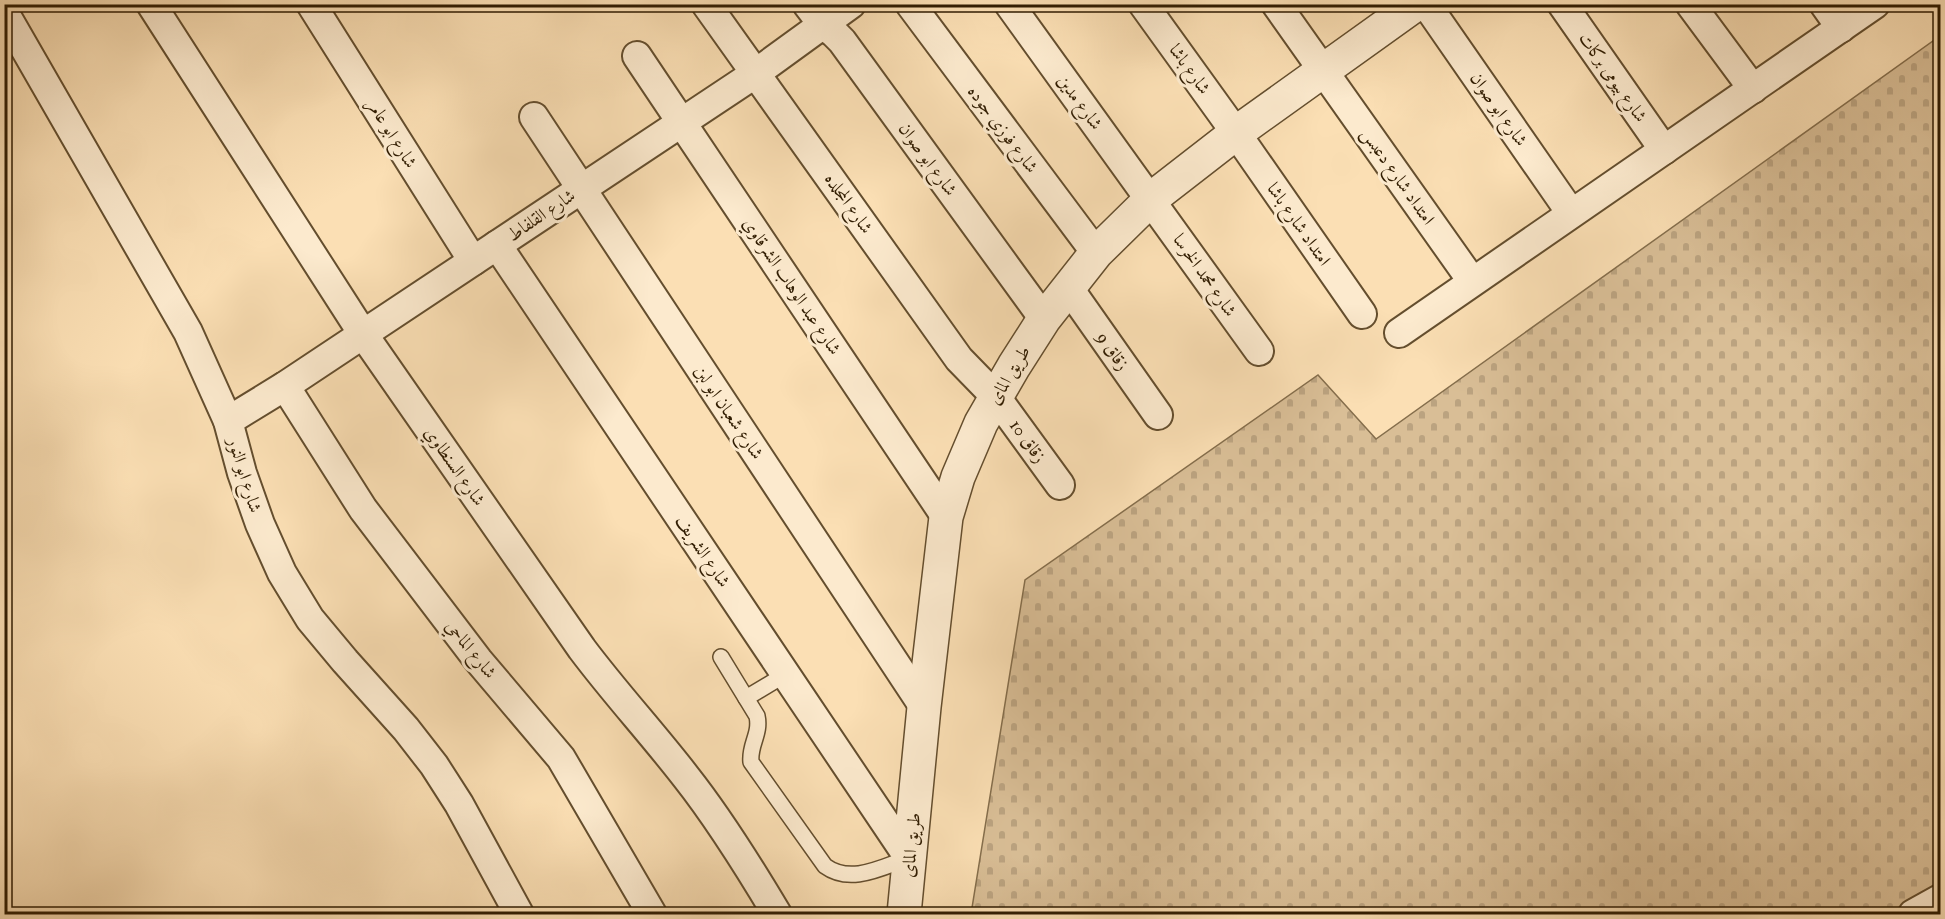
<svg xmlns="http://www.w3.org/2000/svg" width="1945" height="919" font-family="'IM FELL Double Pica',Amiri,serif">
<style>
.cemetery{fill:url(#cemetery-stones);stroke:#856e4c;stroke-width:1.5}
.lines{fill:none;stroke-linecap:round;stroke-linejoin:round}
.service-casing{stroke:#644e2e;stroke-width:18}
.minor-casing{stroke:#644e2e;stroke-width:32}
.tertiary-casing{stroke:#644e2e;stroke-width:36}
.service{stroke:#fceace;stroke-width:15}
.minor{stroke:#fceace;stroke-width:28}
.tertiary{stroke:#fceace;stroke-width:33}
.labels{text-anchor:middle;stroke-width:6;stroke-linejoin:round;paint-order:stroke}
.street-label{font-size:18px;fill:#311d02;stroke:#fceace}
</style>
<defs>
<pattern id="cemetery-stones" width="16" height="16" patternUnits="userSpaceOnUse" patternTransform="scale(1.5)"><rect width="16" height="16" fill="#d9be96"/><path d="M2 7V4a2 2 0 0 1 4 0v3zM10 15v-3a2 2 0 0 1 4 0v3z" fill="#bba380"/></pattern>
</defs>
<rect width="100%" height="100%" fill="#fbdfb4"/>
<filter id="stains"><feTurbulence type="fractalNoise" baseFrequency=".00333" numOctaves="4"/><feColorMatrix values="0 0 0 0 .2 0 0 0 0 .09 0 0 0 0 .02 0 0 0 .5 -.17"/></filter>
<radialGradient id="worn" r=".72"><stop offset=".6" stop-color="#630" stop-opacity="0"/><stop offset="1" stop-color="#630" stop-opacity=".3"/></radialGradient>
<!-- cemetery -->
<polygon class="cemetery" points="1940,36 1940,914 971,914 1025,580 1318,375 1376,439"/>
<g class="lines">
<!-- service casing -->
<g class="service-casing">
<g id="service">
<path d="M721,657L757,716C761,734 749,745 751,762L825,866C851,885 882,867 909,858"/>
<polyline points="746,698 786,674"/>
</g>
</g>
<!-- minor casing -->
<g class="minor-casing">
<g id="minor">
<path d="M151,4L363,334L582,649C615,693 652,733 686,777C720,820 749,867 777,914"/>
<polyline points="311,4 473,261"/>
<polyline points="706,4 959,359 996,397 1060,485"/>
<polyline points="807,4 823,25 834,33 842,41 1044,319"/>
<polyline points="910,4 1096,253"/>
<polyline points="1009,4 1259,351"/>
<polyline points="1143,4 1236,133 1362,314"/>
<polyline points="1276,4 1472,281"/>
<polyline points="1426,4 1571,213"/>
<polyline points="1562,4 1664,150"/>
<polyline points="1690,4 1753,89"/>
<polyline points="1824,4 1841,28"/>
<polyline points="4,12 188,332 228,421 242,473 260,524 282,573 310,619 345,661 406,729 434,765 459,804 519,914"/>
<polyline points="637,56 946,517"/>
<polyline points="534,117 924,707"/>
<polyline points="497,245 909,858"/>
<polyline points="1068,287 1158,415"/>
<polyline points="1399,333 1875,4"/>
<polyline points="285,386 363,509 478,660 561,758 652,914"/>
<polyline points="228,421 285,386 756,73 851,4"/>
<polyline points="1913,914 1940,899"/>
</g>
</g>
<!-- tertiary casing -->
<g class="tertiary-casing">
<polyline id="tertiary" points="904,914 924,707 946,517 958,477 981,423 1014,366 1044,319 1096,253 1151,199 1236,133 1416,4"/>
</g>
<!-- service -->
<use href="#service" class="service"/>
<!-- minor -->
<use href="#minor" class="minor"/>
<!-- tertiary -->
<use href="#tertiary" class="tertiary"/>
</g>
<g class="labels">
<!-- street labels -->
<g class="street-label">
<text transform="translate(1190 69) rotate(54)" y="6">شارع باشا</text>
<text transform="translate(1613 77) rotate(55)" y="6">شارع بيومى بركات</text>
<text transform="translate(1080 102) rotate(54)" y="6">شارع مدين</text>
<text transform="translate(1499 109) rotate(55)" y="6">شارع ابو صوان</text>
<text transform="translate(1003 129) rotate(53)" y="6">شارع فوزي جوده</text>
<text transform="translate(392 133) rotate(58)" y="6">شارع ابو عامر</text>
<text transform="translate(928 159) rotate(54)" y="6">شارع ابو صوان</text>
<text transform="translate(1398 176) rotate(55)" y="6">امتداد شارع دعبس</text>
<text transform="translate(849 203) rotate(55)" y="6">شارع المجلده</text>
<text transform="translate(541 215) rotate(-34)" y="6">شارع القلفاط</text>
<text transform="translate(1299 224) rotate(55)" y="6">امتداد شارع باشا</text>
<text transform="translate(1205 275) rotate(55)" y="6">شارع محمد الخرسا</text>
<text transform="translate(792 286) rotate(56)" y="6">شارع عبد الوهاب الشرقاوي</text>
<text transform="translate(1113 351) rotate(55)" y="6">زقاق 9</text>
<text transform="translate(1009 375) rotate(-59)" y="6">طريق الماى</text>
<text transform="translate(729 412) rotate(56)" y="6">شارع شعبان ابو لبن</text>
<text transform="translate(1028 441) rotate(54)" y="6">زقاق 10</text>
<text transform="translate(455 466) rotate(55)" y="6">شارع السنطاوي</text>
<text transform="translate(245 475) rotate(73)" y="6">شارع ابو النور</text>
<text transform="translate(703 551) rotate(56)" y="6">شارع الشريف</text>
<text transform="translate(471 649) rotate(51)" y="6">شارع الماحي</text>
<text transform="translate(911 845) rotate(-84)" y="6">طريق الماى</text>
</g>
</g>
<!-- margin -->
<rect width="1945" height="919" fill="none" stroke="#fbdfb4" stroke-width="24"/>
<rect x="6" y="6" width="1933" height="907" fill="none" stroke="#311d02" stroke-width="3"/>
<rect x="12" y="12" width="1921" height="895" fill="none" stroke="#311d02" stroke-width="1.5"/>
<rect width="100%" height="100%" filter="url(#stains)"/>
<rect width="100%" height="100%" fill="url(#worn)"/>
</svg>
